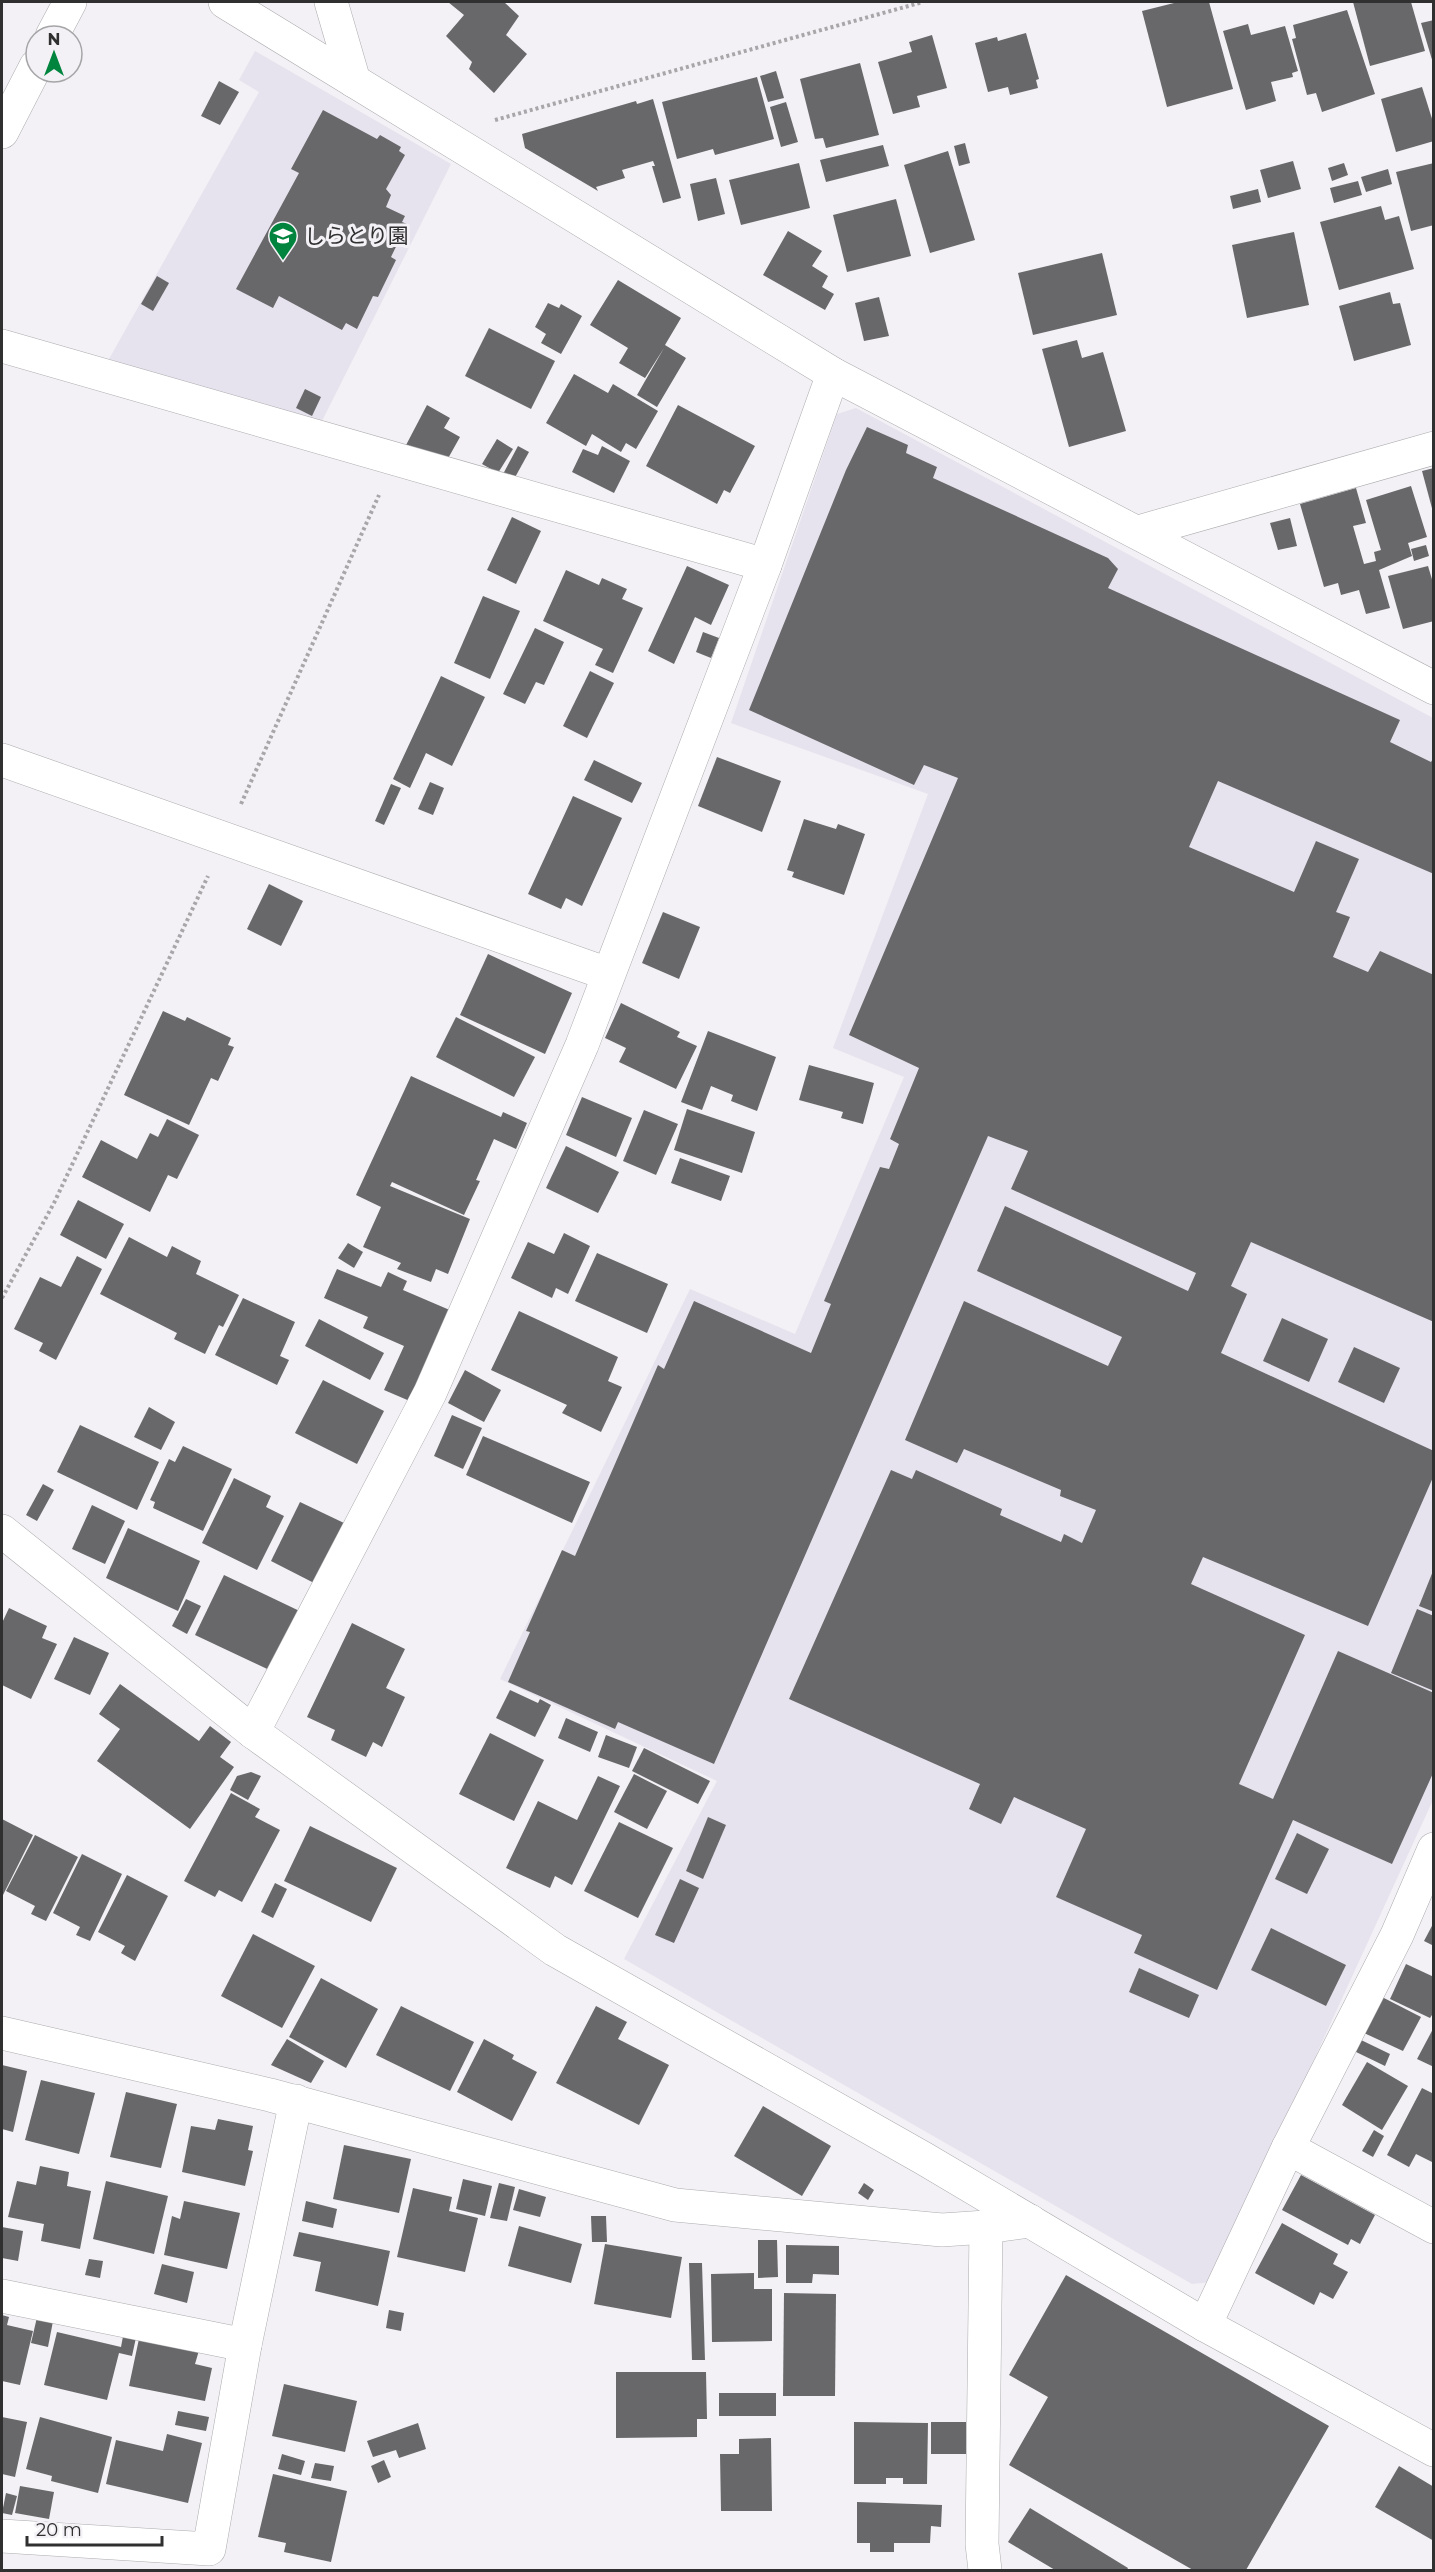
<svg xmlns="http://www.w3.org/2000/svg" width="1435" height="2572" font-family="Montserrat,'Noto Sans JP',sans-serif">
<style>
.built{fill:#e7e3ee}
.building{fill:#68686a}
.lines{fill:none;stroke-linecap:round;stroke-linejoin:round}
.street-casing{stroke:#acabae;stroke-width:34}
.path{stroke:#a8a6a9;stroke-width:4;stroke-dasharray:3 3;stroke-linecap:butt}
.street{stroke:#fff;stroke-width:33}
.labels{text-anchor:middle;stroke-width:6;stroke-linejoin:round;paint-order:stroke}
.poi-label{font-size:21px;fill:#303031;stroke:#f3f1f5;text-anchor:start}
</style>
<rect width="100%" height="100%" fill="#f3f1f5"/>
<!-- built -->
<g class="built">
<polygon points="255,51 451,164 320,425 109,359 259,92 239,80"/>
<polygon points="856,408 1433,718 1433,1800 1212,2282 1192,2284 624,1959 717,1781 500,1679 690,1289 795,1334 904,1077 833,1048 928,794 731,723 837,414"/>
</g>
<!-- building -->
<g class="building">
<polygon points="448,2 504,2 519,16 506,35 527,54 494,93 469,69 472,62 446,36 464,15"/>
<polygon points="1178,2 1209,2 1233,89 1167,107 1142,11"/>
<polygon points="1353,2 1411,2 1425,51 1370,66"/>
<polygon points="1347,10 1375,94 1322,112 1316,93 1307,95 1292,39 1296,38 1293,25"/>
<polygon points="1434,20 1434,63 1433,63 1421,23"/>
<polygon points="1248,24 1251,35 1285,26 1298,71 1292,73 1293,77 1271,82 1276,101 1246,110 1223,31"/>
<polygon points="1026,33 1039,79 1036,80 1038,88 1010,95 1008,87 988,92 975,43 997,37 998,41"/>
<polygon points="932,35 947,88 917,96 920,107 893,114 878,62 912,52 909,42"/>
<polygon points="860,63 879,135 826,148 823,138 815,139 800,79"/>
<polygon points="776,71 784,98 768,102 760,76"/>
<polygon points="757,77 774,139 715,155 713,149 677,159 662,102"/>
<polygon points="219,81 239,92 220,125 201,116"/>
<polygon points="1422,87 1434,125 1434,141 1396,152 1381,99"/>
<polygon points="653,99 681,198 663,203 652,166 655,166 653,161 622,170 625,178 596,187 598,191 525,148 522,134 636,101 637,104"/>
<polygon points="786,102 798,142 781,147 770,107"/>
<polygon points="323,110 377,139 380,135 401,147 399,151 405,155 386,189 391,195 386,207 405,216 402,222 407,224 391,257 396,260 378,297 373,296 357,329 346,323 342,330 279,296 273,308 236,289 299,173 291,169"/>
<polygon points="965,143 970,163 959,166 954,146"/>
<polygon points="883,145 889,166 826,182 820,160"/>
<polygon points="948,151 975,240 930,253 904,165"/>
<polygon points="1293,161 1301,189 1268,198 1260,170"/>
<polygon points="799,163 810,208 741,225 729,180"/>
<polygon points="1344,163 1348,175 1332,181 1328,168"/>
<polygon points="1434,163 1434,225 1411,231 1396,172"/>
<polygon points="1388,169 1392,184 1366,192 1361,177"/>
<polygon points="716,178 725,214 698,221 690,184"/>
<polygon points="1358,181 1362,195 1334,203 1330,188"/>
<polygon points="1258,189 1261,202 1233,209 1230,196"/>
<polygon points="896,199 911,256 847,272 833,215"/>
<polygon points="1381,206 1385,220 1399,216 1414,269 1339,290 1320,222"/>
<polygon points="788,231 822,251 812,266 828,276 822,287 834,294 825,310 763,275"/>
<polygon points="1294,232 1309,305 1247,318 1232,245"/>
<polygon points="1102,253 1117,315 1033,335 1018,273"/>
<polygon points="157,276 169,283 153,311 141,304"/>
<polygon points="618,280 681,318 665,345 686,358 657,407 637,395 664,348 645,378 619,363 628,348 590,325"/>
<polygon points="1390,292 1393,304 1400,303 1411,345 1354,361 1339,306"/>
<polygon points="879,297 889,336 864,341 855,303"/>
<polygon points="548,303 559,308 561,304 582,316 561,354 541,343 546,334 535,327"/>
<polygon points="489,328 555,361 531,409 465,376"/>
<polygon points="1077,340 1082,358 1103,352 1126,431 1069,447 1042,349"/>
<polygon points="574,374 608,393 613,384 658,411 636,449 626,443 621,452 592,434 586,446 546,423"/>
<polygon points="305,389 321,397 312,416 296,408"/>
<polygon points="427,405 450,418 444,428 460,437 446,462 405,447"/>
<polygon points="678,405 755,446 730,493 724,490 717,504 646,466"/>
<polygon points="867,427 908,445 906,453 937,467 933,478 1108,558 1118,569 1108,588 1400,720 1390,742 1431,762 1434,757 1434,874 1218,781 1189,847 1294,892 1316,841 1359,859 1336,912 1350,917 1333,957 1368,972 1380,951 1434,975 1434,1322 1251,1242 1231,1286 1247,1294 1221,1353 1434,1451 1434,1475 1368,1626 1203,1557 1191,1584 1305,1635 1239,1784 1273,1799 1338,1651 1434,1693 1434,1771 1392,1864 1293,1820 1217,1990 1134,1953 1142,1935 1056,1897 1086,1829 1014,1797 1001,1824 969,1809 980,1784 789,1699 891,1470 912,1479 916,1470 1002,1509 1000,1515 1061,1542 1064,1534 1082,1543 1096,1510 1060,1496 1061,1490 964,1449 957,1463 905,1440 964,1301 1108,1366 1122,1337 977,1271 1005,1206 1188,1291 1196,1273 1011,1189 1028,1151 988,1136 714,1764 618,1722 615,1729 508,1682 530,1632 526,1631 562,1550 575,1556 658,1365 664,1369 694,1301 811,1353 831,1304 824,1301 880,1167 889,1169 899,1144 890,1139 919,1068 849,1035 958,778 924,765 914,785 749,710 846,470"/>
<polygon points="497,439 513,449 498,473 482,464"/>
<polygon points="518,446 529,452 513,481 502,476"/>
<polygon points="602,446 630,461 614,493 572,472 583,449 598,455"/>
<polygon points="1434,468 1434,512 1433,512 1422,471"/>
<polygon points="1411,486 1427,537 1408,543 1412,556 1379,570 1390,608 1366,614 1359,590 1341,595 1338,583 1324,587 1300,504 1356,488 1366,523 1353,526 1364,564 1376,561 1374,552 1381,550 1366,500"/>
<polygon points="512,517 541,531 516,584 487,570"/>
<polygon points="1290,518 1297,546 1278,550 1270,523"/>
<polygon points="1426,545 1429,556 1414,561 1411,549"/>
<polygon points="687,566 729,585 711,625 695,617 674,664 648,651"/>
<polygon points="1428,566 1434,586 1434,621 1403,629 1388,576"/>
<polygon points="566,570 599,585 602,578 627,589 622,599 643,608 613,673 595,665 603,649 543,621"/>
<polygon points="483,596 520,611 490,679 454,663"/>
<polygon points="535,628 564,642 544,685 536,682 525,704 503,694"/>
<polygon points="703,632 719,638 711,658 696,652"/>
<polygon points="590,671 614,683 587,738 563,726"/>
<polygon points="441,676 485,697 452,766 426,753 410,788 393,779"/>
<polygon points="717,757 781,781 762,832 698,806"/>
<polygon points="594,760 642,783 632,803 584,780"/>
<polygon points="430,782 444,788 433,815 418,809"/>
<polygon points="391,784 401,788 384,825 375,821"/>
<polygon points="573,796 622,818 582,906 566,898 561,909 528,894"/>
<polygon points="804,819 836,829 838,824 865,834 844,895 792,877 794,872 787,870"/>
<polygon points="269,884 303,901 281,946 247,929"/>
<polygon points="663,912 700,927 679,979 642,963"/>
<polygon points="488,954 572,993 545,1054 460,1015"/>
<polygon points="621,1003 680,1032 677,1037 697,1046 676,1089 619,1062 626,1048 605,1038"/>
<polygon points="163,1011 185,1021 187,1017 231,1038 228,1045 234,1047 218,1081 211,1078 189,1125 124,1095"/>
<polygon points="456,1017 535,1057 514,1097 436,1057"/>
<polygon points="708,1031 776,1057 757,1111 731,1101 733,1095 711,1086 702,1110 681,1102"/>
<polygon points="809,1065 874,1083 863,1124 841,1118 843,1112 799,1100"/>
<polygon points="411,1076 501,1117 503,1112 527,1123 516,1149 494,1139 476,1180 480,1181 464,1215 392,1182 390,1186 470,1219 448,1274 436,1269 431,1282 397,1269 401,1263 363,1247 381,1207 356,1195"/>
<polygon points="582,1097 632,1118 616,1157 566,1135"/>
<polygon points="687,1109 755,1132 742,1173 674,1150"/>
<polygon points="644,1110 678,1124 656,1175 623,1161"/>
<polygon points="167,1119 199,1135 177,1179 168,1175 150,1212 82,1177 101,1140 137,1159 150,1133 158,1137"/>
<polygon points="566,1146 619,1172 598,1213 546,1188"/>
<polygon points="680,1158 730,1176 721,1201 671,1183"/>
<polygon points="78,1200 124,1224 106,1259 60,1235"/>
<polygon points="564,1233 590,1246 568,1294 556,1288 552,1298 511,1278 528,1242 554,1254"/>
<polygon points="129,1237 167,1257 172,1246 201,1261 196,1274 239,1295 223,1327 219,1325 205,1354 174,1339 177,1333 100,1294"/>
<polygon points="348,1243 363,1252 354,1268 338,1258"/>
<polygon points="597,1253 668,1284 647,1333 575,1301"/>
<polygon points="77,1256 102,1269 56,1360 39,1351 43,1343 14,1329 40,1277 61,1287"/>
<polygon points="337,1269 381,1287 388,1272 407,1281 403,1290 452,1311 412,1402 384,1390 404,1346 363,1328 368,1317 324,1298"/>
<polygon points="243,1298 295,1322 280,1356 289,1360 277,1385 215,1355"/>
<polygon points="519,1311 618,1357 608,1381 622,1387 601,1432 562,1413 567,1405 491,1370"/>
<polygon points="1282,1318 1328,1339 1309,1382 1263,1361"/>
<polygon points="319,1319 384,1353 370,1380 305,1346"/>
<polygon points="1354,1347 1400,1368 1384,1403 1338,1382"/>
<polygon points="465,1370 501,1390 484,1422 448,1403"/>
<polygon points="323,1380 384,1411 357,1464 295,1433"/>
<polygon points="149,1407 175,1422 161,1450 134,1437"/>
<polygon points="452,1415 482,1428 463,1469 434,1456"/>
<polygon points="80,1425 159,1462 137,1510 57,1472"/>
<polygon points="483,1436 590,1482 572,1523 466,1475"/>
<polygon points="183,1446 232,1469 203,1531 153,1508 155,1502 150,1500 169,1459 175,1462"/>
<polygon points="234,1478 271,1496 266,1507 284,1516 257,1570 202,1543"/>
<polygon points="43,1484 54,1490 37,1521 26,1515"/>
<polygon points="300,1502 344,1523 314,1583 271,1561"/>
<polygon points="92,1505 125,1521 105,1564 72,1549"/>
<polygon points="128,1528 200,1561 178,1611 106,1578"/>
<polygon points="1433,1571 1434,1571 1434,1612 1419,1606"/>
<polygon points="224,1575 310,1616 282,1676 195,1635"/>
<polygon points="186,1599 201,1606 187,1634 172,1626"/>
<polygon points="9,1608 47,1626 42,1638 57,1644 31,1699 2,1685 2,1623"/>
<polygon points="1417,1609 1434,1616 1434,1691 1391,1673"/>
<polygon points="352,1623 405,1649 386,1688 405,1697 382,1747 373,1742 366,1757 331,1740 335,1730 307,1717"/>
<polygon points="74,1637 109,1653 90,1695 54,1679"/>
<polygon points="120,1684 199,1741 210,1726 231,1742 220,1757 234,1767 190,1829 97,1761 120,1729 99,1714"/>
<polygon points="510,1690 538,1703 540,1699 551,1705 535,1737 496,1718"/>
<polygon points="566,1718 598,1732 590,1752 558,1738"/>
<polygon points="490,1733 544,1760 514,1821 459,1794"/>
<polygon points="606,1735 637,1747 629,1768 598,1757"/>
<polygon points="644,1748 710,1781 698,1804 632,1771"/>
<polygon points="251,1772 261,1776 248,1800 230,1790 237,1776"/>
<polygon points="634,1774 667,1791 647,1829 614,1812"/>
<polygon points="598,1776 620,1786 572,1885 555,1876 550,1888 506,1868 538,1801 577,1820"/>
<polygon points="231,1793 260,1809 255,1817 280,1830 242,1902 219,1890 215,1897 184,1881"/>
<polygon points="708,1817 726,1825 703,1879 686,1871"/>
<polygon points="2,1819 33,1835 2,1897"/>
<polygon points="619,1822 673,1848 638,1918 584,1891"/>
<polygon points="310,1826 397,1868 371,1922 284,1881"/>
<polygon points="1297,1833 1329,1849 1307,1894 1275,1879"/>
<polygon points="35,1835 78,1857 46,1921 31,1914 35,1906 6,1891"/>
<polygon points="82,1854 122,1874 90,1941 76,1935 80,1927 53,1913"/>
<polygon points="127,1875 168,1896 135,1961 121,1953 125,1946 98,1932"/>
<polygon points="680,1879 699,1888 674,1943 655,1935"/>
<polygon points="275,1883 287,1889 273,1918 261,1912"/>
<polygon points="1434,1922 1434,1946 1424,1941"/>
<polygon points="1271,1928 1346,1965 1326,2006 1251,1970"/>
<polygon points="253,1934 315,1966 282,2028 221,1996"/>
<polygon points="1406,1964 1434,1977 1434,2012 1430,2018 1390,1999"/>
<polygon points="1139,1968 1199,1995 1189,2018 1129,1992"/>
<polygon points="321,1978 378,2009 346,2068 289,2037"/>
<polygon points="1382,1997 1421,2017 1403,2051 1364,2033"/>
<polygon points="401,2006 474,2042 450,2091 376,2055"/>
<polygon points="596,2006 627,2022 618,2039 669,2065 639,2125 556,2083"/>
<polygon points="1434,2027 1434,2067 1417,2059"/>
<polygon points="287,2039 324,2061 311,2083 271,2065"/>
<polygon points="484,2039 514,2055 512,2059 537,2072 512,2121 457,2092"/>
<polygon points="1359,2039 1390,2054 1385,2066 1354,2051"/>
<polygon points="1367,2062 1408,2086 1382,2130 1342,2105"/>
<polygon points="2,2065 27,2071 13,2132 2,2129"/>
<polygon points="41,2080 95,2093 79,2154 25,2140"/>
<polygon points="1422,2088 1434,2094 1434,2163 1416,2154 1409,2167 1387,2155"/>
<polygon points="126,2092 177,2104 161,2168 110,2157"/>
<polygon points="763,2106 831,2146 802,2196 734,2156"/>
<polygon points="218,2119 253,2126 248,2150 253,2151 245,2186 182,2172 191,2126 215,2130"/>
<polygon points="1374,2130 1384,2136 1373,2157 1362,2151"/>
<polygon points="344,2145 411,2159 399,2213 333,2199"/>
<polygon points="40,2166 69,2172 67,2186 91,2191 80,2249 41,2241 44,2224 8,2217 17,2181 36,2185"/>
<polygon points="1301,2175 1375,2215 1360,2244 1351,2239 1348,2245 1282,2210"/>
<polygon points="463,2179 492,2186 485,2216 456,2209"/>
<polygon points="106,2181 168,2196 154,2254 93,2239"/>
<polygon points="499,2183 515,2187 507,2221 490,2218"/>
<polygon points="864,2183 874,2190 868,2200 858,2193"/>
<polygon points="413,2188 452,2197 449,2211 478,2218 465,2272 397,2257"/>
<polygon points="519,2189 546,2197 540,2217 513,2210"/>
<polygon points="184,2201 240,2213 227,2269 164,2255 172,2216 180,2219"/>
<polygon points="306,2201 337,2209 333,2228 302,2221"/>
<polygon points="591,2216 606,2216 607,2242 592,2242"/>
<polygon points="1282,2223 1338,2254 1333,2264 1348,2272 1333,2299 1320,2292 1314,2305 1255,2273"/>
<polygon points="519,2226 582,2244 571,2283 508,2266"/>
<polygon points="2,2227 23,2231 18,2261 2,2258"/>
<polygon points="299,2232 390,2251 378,2306 315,2291 321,2262 293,2256"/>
<polygon points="758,2240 777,2240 778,2277 758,2278"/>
<polygon points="605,2244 682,2257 671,2318 594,2304"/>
<polygon points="786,2245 839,2246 839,2275 813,2274 812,2283 786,2283"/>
<polygon points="89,2259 103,2261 100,2278 85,2275"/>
<polygon points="689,2263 702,2263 705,2360 692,2360"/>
<polygon points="162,2264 194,2272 187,2303 154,2294"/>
<polygon points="754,2273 754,2289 772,2289 772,2341 712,2342 711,2274"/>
<polygon points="1066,2275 1329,2426 1246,2570 1193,2570 1009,2465 1048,2397 1009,2375"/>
<polygon points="784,2293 836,2294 835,2396 783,2396"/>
<polygon points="389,2310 404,2313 401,2331 386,2328"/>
<polygon points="38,2313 54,2316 48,2347 31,2343"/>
<polygon points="2,2315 9,2317 7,2325 33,2331 20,2385 2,2381"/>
<polygon points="124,2331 137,2333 132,2356 119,2353 107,2400 44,2385 57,2332 121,2347"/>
<polygon points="140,2334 200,2347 195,2364 212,2368 205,2401 129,2386"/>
<polygon points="616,2372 706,2372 707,2419 697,2419 697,2437 616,2438"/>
<polygon points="284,2384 357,2401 345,2452 272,2436"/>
<rect x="719" y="2393" width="57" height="23"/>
<polygon points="178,2411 209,2417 206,2431 175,2425"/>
<polygon points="2,2417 27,2422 15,2477 2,2474"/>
<polygon points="40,2417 112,2437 98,2493 51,2481 52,2476 26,2469"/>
<polygon points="854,2422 928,2423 927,2484 903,2484 903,2478 886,2478 886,2484 854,2484"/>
<rect x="931" y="2422" width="35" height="32"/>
<polygon points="418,2423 426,2449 399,2458 396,2450 373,2457 367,2441"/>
<polygon points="167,2434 202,2443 188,2503 106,2484 116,2440 163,2451"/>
<polygon points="771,2438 772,2511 721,2511 720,2454 739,2454 739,2439"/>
<polygon points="282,2454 305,2461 301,2475 278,2469"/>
<polygon points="384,2460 391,2477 378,2483 371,2466"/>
<polygon points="315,2463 334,2466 331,2481 311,2478"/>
<polygon points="1399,2466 1434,2487 1434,2541 1375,2507"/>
<polygon points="273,2474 347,2491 331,2562 284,2552 286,2543 258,2537"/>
<polygon points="20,2486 54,2492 49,2519 15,2513"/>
<polygon points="6,2493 17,2496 12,2515 2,2513"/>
<polygon points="857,2502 942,2505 941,2527 931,2526 930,2543 894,2543 894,2552 870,2552 870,2543 857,2543"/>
<polygon points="1030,2508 1128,2568 1127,2570 1055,2570 1008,2542"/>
</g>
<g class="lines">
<!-- street casing -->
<g class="street-casing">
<g id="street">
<polyline points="225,2 833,374 1434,688"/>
<polyline points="331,2 354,81"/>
<polyline points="52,36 70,2"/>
<polyline points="2,132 36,66"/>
<polyline points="2,346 765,565"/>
<polyline points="1138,532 1434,448"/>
<polyline points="2,760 608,974"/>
<polyline points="2,1531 253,1732 555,1950 923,2158 1205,2325 1434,2450"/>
<polyline points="253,1732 430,1393 582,1045 765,565 833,374"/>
<polyline points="2,2033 270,2095 675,2205 942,2230 986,2227 1030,2221"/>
<polyline points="1288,2148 1434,2227"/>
<polyline points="2,2296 245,2345"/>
<polyline points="1205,2325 1288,2148 1397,1935 1434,1849"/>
<polyline points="2,2536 209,2549 245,2345 296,2101"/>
<polyline points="985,2570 982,2544 986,2227"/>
</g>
</g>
<!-- path -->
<g class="path">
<polyline points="495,120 923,2"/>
<polyline points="241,804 379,495"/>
<polyline points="2,1298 54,1203 208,876"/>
</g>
<!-- street -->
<use href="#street" class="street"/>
</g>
<!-- icons -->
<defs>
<g id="school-pin" transform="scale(1.5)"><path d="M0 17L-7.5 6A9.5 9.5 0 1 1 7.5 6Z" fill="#00843e" stroke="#f3f1f5"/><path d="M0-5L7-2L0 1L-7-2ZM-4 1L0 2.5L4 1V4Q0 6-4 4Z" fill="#fff"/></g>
</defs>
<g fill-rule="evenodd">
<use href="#school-pin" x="283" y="236"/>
</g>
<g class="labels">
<!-- poi labels -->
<g class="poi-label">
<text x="304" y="243">しらとり園</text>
</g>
</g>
<!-- border -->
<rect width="1435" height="2572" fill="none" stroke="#303031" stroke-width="6"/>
<!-- north arrow -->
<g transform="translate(54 54)"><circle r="28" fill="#f3f1f5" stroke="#a5a4a7" stroke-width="1.5"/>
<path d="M0-4.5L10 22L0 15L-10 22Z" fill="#00843e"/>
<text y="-9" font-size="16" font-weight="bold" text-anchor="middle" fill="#303031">N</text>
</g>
<!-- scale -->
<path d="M27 2536v9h135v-9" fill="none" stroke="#303031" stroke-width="3"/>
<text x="36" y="2536" font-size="18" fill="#303031" stroke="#f3f1f5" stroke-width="4.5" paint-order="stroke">20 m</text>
</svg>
